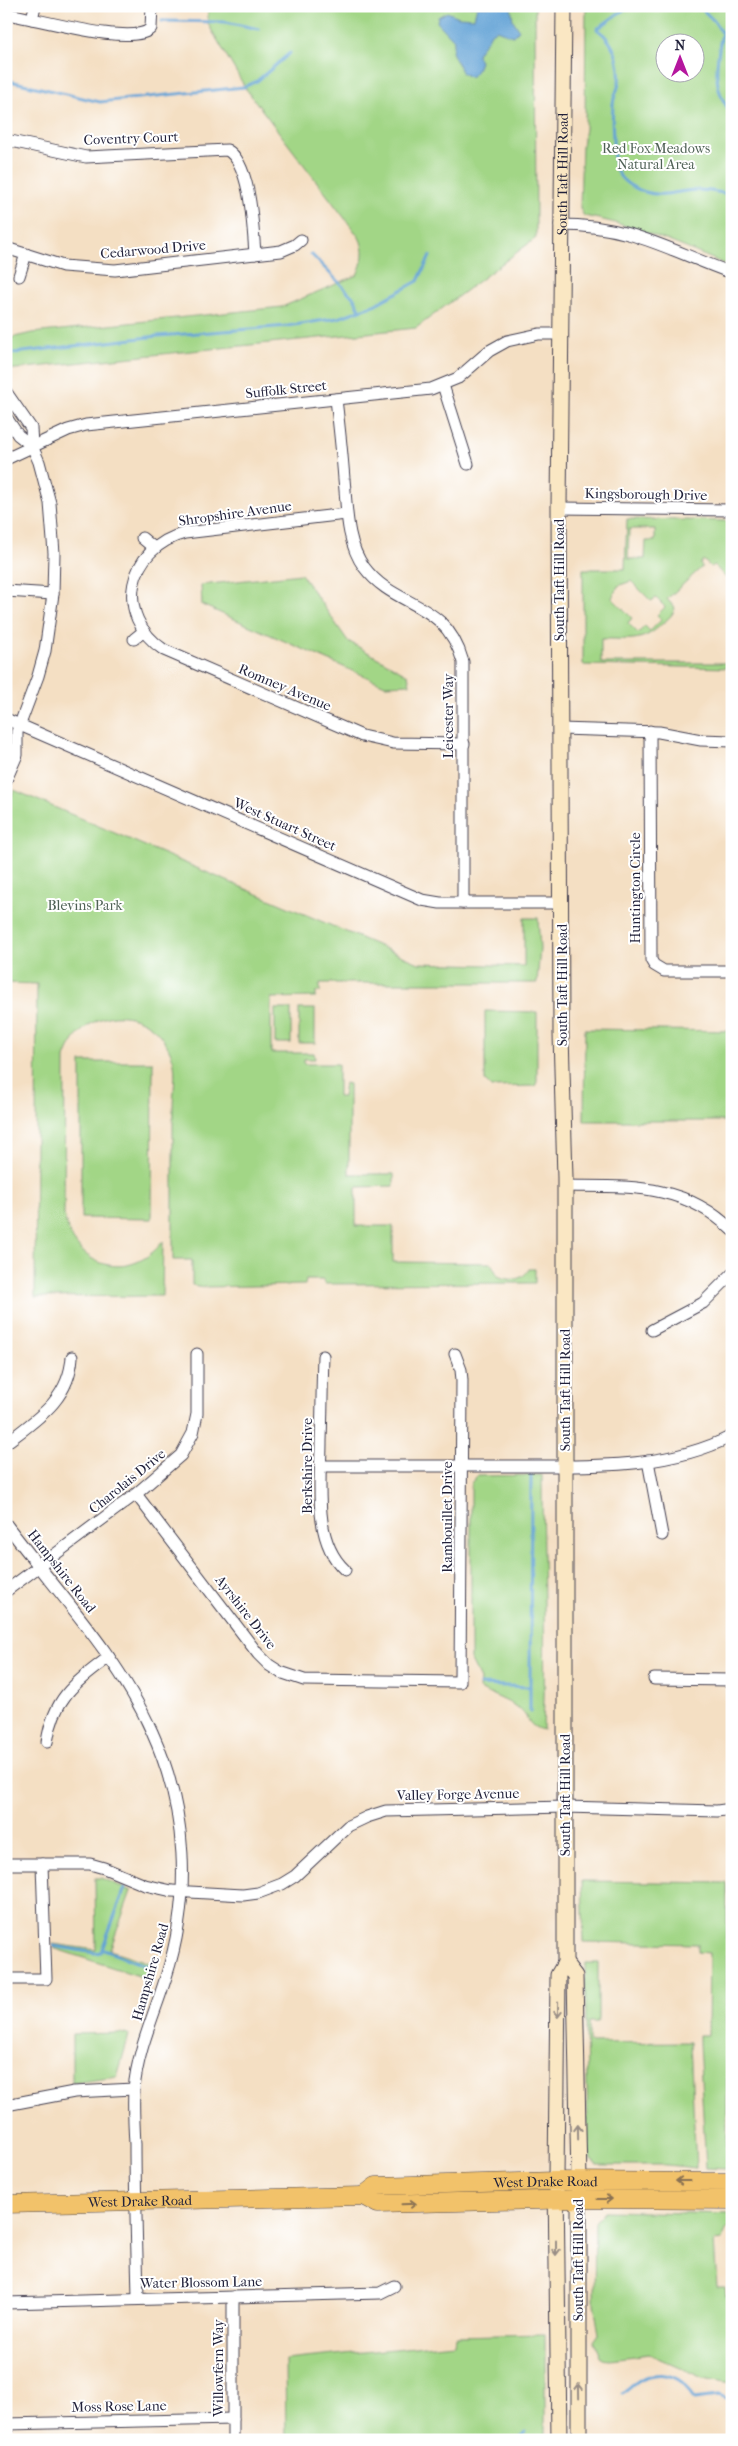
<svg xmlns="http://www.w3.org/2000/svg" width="738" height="2446" font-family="'IM FELL French Canon',serif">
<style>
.green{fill:#a2d686;stroke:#627c60;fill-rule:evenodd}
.water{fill:#62a2d5;stroke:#426288}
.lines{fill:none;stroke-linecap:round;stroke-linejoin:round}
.stream{stroke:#62a2d5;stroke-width:3}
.minor-casing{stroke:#423e4f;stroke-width:13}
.secondary-casing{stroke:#423e4f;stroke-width:17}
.primary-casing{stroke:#423e4f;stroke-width:19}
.minor{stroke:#fff;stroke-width:11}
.secondary{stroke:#fae7c3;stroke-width:15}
.primary{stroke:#f2c26a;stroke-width:18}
.oneway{stroke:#998e86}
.oneway2{stroke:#8a7252}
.labels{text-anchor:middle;stroke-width:4;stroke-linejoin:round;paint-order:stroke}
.street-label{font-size:14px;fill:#22223b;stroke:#fff}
.park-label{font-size:14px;fill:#4f6155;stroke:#fff}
</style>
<rect width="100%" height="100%" fill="#fff"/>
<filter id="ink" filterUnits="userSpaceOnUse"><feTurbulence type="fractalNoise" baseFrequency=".02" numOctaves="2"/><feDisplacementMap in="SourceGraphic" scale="10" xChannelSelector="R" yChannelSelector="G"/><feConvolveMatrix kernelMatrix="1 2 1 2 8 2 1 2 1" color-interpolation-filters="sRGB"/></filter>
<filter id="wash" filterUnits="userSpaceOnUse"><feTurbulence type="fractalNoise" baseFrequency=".0096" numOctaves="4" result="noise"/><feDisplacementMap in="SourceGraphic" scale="20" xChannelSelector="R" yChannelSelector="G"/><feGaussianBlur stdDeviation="1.12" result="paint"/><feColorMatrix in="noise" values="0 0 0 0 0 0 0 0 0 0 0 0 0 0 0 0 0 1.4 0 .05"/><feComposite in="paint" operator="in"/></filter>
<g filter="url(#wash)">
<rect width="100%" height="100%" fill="#f4dfc3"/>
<!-- green -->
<g class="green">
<path d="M208,6H535L536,238L416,328L6,370V339L32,333L282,307L357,275C363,262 366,251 359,237L246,89L208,24Z"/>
<path d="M586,6H732V267C683,247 636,225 584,216L580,208L582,145L585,129ZM666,42H696V72H666Z"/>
<path d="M627,519L732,521V584L714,565L711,567L703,560L700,564L702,567L667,599L675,608C673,615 668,619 663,623C641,645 629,638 601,639V663H732V668L583,665V569H625ZM629,529H655V541H646L645,559H628ZM631,581L651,601L656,598L665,607L657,615L661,620L650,631L645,626L638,633L628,623L632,618L612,598L618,586Z"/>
<polygon points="301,574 348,641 408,675 410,684 385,685 202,605 201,585"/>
<path d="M14,790L419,963L524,966V918H538L540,949L537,983H320V992H316V997L271,998V1053H314L315,1059H304V1064H338V1097H343L345,1083L349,1084V1174H394V1186L356,1187V1226H393V1262L491,1263L498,1276C510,1282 523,1280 529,1269H535V1283L324,1284L323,1280H306L305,1285L204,1287L192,1285V1260H173C173,1210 173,1159 173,1108C173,1094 177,1072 173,1059C154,1001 84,1002 65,1058L64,1215C73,1267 130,1285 163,1241L162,1296L35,1297L37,984L6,983V808Z"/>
<rect x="275" y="1009" width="16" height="34"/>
<rect x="299" y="1009" width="16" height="34"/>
<polygon points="485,1011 537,1012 537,1082 535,1086 491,1087 485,1081"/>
<polygon points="585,1029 732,1031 732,1121 584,1121"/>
<polygon points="81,1062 153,1062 152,1219 81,1218"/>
<path d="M542,1475C542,1560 547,1645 543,1730C526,1726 530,1717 518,1708C506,1700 492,1695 479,1689L480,1679L471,1661V1483L477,1476Z"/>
<polygon points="95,1878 101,1878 131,1891 110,1950 153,1964 148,1979 53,1948 53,1944 96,1950"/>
<polygon points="582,1881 727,1883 727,2169 706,2168 699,2043 699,2035 708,2035 709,1953 698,1952 698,1944 584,1942"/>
<polygon points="585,1963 598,1963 598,2022 589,2022 589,2043 690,2042 696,2168 667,2165 597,2165 591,2160 588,2147"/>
<polygon points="121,2033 129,2035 117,2077 72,2083 72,2034"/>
<polygon points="604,2211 732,2214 732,2225 726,2230 722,2240 714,2241 717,2287 725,2287 726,2295 732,2295 732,2383 703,2378 649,2354 610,2359 601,2358 594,2341 599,2334 594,2304 595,2222"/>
<polygon points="545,2334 545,2440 286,2440 285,2360 454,2343 455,2336"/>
</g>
<!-- water -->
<path class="water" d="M477,6H511L513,20L519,30L513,36L496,30L491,33C487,43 479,48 477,55L480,62L476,72L470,77L462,73L452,52L454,40L437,22L438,17L447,12L459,17L474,18Z"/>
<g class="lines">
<!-- stream -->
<g class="stream">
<path d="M629,6L597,29C614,41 621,62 619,83C618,90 613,97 613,105C612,116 612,128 613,139C613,168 615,182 645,192C664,198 679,190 698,190C709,190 721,193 732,194"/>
<path d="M699,6L714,21L722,33C716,61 711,90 732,113"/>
<polyline points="162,21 226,22 259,29"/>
<polyline points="6,80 100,102 244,87 257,81 290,53"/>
<polyline points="311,254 355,299 360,310"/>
<polyline points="6,354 158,336 288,326 338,318 374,305 418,281 430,256"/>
<polyline points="480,1685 530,1687 530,1711"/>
<polyline points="530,1687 531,1475"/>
<polyline points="53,1946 95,1953 101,1952 125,1888"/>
<polyline points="104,1950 152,1968"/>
<path d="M622,2393C629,2390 632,2385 638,2381C652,2372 670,2372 683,2383C688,2388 689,2394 694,2399L718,2396L729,2400L732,2405"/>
<polyline points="519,2440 526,2432"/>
</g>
</g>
</g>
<g filter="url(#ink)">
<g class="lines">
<!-- minor casing -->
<g class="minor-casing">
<g id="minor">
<path d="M6,14C33,17 134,48 151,28L152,6"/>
<polyline points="32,19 35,6"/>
<path d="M6,140L86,157L227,150C251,163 253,229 255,254"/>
<path d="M560,225C631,225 668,250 732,273"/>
<polyline points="6,248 63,266 115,270 281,251 295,245 301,240"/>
<polyline points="19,276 26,254"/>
<polyline points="443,385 468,464"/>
<polyline points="6,392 31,428 32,446 39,462 50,503 54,553 53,594 45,651 38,676 17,732 17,755 6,780"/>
<path d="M336,399C339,425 342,452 344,479C347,508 346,542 364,567C396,610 445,598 463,662V903"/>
<polyline points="6,417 18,435 32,446"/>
<polyline points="6,459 68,430 86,425 431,389 458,378 489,351 507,341 539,334 560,334"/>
<polyline points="559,508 732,510"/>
<path d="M346,514L185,533C127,548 113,616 164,650L362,736L393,743L464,744"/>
<polyline points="142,538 154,548"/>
<polyline points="6,591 53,594"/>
<polyline points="134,639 144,631"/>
<polyline points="6,719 422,900 440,903 562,903"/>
<polyline points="560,729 659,732 701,740 732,741"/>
<polyline points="650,731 651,960 654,965 664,971 732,971"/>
<path d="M565,1186C628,1187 683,1182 732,1230"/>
<polyline points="652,1330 703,1303 732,1274"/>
<path d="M323,1356C322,1384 322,1412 321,1441C321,1481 312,1540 345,1570"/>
<path d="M6,1443C37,1419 69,1400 72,1357"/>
<polyline points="648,1461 662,1535"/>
<path d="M321,1466C386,1466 450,1466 515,1466C587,1466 666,1470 732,1436"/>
<polyline points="136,1494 258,1654 269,1665 280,1672 304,1680 460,1682 462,1380 461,1370 455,1354"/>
<path d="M6,1524C56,1591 118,1655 152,1732C187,1809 192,1896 166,1977C155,2013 137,2051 134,2090C133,2107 134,2126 135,2144C135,2196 137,2247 138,2299"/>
<polyline points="6,1591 136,1494 181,1455 193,1433 197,1414 197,1354"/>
<polyline points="654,1679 732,1680"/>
<path d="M47,1742C54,1697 75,1683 109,1657"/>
<polyline points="6,1864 90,1864 104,1868 145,1885 172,1891 243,1895 258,1893 282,1884 295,1876 348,1826 367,1817 386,1811 565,1807 717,1811 732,1809"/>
<polyline points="6,1979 46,1979 42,1864"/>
<polyline points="6,2105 74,2092 134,2089"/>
<polyline points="6,2303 380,2293 394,2286"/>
<polyline points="6,2424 233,2419"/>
<polyline points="233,2440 233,2297"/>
</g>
</g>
<!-- secondary casing -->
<g class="secondary-casing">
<g id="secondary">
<polyline points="565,1963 575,1976 579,2181 579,2440"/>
<path id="s1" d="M559,2440L556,2181L558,1975L565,1963V1178L561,1034L559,508L564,6"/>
</g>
</g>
<!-- primary casing -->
<g class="primary-casing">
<g id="primary">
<path id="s2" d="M363,2196L376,2186L556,2181L732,2182"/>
<path id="s3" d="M6,2204L363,2196L378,2204L578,2199L732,2200"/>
</g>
</g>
<!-- minor -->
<use href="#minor" class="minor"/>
<!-- secondary -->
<use href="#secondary" class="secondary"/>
<!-- primary -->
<use href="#primary" class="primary"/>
</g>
<!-- one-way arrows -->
<defs><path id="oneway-shaft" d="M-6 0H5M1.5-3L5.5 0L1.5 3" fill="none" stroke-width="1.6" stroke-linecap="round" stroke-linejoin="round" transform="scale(1.25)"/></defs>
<g class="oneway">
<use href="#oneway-shaft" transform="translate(558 2010) rotate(91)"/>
<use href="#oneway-shaft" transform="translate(578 2132) rotate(-91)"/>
<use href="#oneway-shaft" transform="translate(556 2248) rotate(90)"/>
<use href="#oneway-shaft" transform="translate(579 2391) rotate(-91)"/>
</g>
<g class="oneway2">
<use href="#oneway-shaft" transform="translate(683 2181) rotate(-180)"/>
<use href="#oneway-shaft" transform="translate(605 2199)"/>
<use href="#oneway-shaft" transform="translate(409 2204) rotate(-2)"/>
</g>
</g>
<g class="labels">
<!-- street labels -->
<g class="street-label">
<text transform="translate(131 138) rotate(-2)" y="5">Coventry Court</text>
<text dy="5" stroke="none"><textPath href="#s1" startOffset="2268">South Taft Hill Road</textPath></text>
<text transform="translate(153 249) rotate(-5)" y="5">Cedarwood Drive</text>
<text transform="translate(286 389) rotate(-6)" y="5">Suffolk Street</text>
<text transform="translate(646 494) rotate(1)" y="5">Kingsborough Drive</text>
<text transform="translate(235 513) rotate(-8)" y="5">Shropshire Avenue</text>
<text transform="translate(559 580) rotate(-90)" y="5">South Taft Hill Road</text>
<text transform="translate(285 687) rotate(23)" y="5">Romney Avenue</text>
<text transform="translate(448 716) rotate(-90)" y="5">Leicester Way</text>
<text transform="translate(285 824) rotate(24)" y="5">West Stuart Street</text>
<text transform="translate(635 888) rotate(-90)" y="5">Huntington Circle</text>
<text transform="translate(562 985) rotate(-90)" y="5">South Taft Hill Road</text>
<text transform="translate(565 1390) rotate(-90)" y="5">South Taft Hill Road</text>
<text transform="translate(307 1466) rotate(-90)" y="5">Berkshire Drive</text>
<text transform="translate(127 1481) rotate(-39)" y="5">Charolais Drive</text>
<text transform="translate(447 1517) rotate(-90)" y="5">Rambouillet Drive</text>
<text transform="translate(62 1571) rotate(52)" y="5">Hampshire Road</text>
<text transform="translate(246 1612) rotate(52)" y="5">Ayrshire Drive</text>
<text transform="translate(458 1794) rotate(-1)" y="5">Valley Forge Avenue</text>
<text transform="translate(565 1795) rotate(-90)" y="5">South Taft Hill Road</text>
<text transform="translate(150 1972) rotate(-74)" y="5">Hampshire Road</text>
<text dy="5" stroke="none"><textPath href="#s2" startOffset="186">West Drake Road</textPath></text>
<text dy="5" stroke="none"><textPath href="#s3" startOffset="134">West Drake Road</textPath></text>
<text transform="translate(578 2260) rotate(-90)" y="5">South Taft Hill Road</text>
<text transform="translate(201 2282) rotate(-1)" y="5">Water Blossom Lane</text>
<text transform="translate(218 2368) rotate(-90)" y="5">Willowfern Way</text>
<text transform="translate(119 2406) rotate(-1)" y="5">Moss Rose Lane</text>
</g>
<!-- park labels -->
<g class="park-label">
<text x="656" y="153">Red Fox Meadows<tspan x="656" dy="16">Natural Area</tspan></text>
<text x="85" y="910">Blevins Park</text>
</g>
</g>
<!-- margin -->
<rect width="738" height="2446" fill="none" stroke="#fff" stroke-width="25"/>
<!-- north arrow -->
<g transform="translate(680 58)"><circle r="24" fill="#ffffff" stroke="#a7a7b1"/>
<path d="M0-4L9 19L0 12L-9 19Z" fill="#b5179e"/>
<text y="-8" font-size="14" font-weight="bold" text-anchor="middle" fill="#22223b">N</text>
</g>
</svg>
